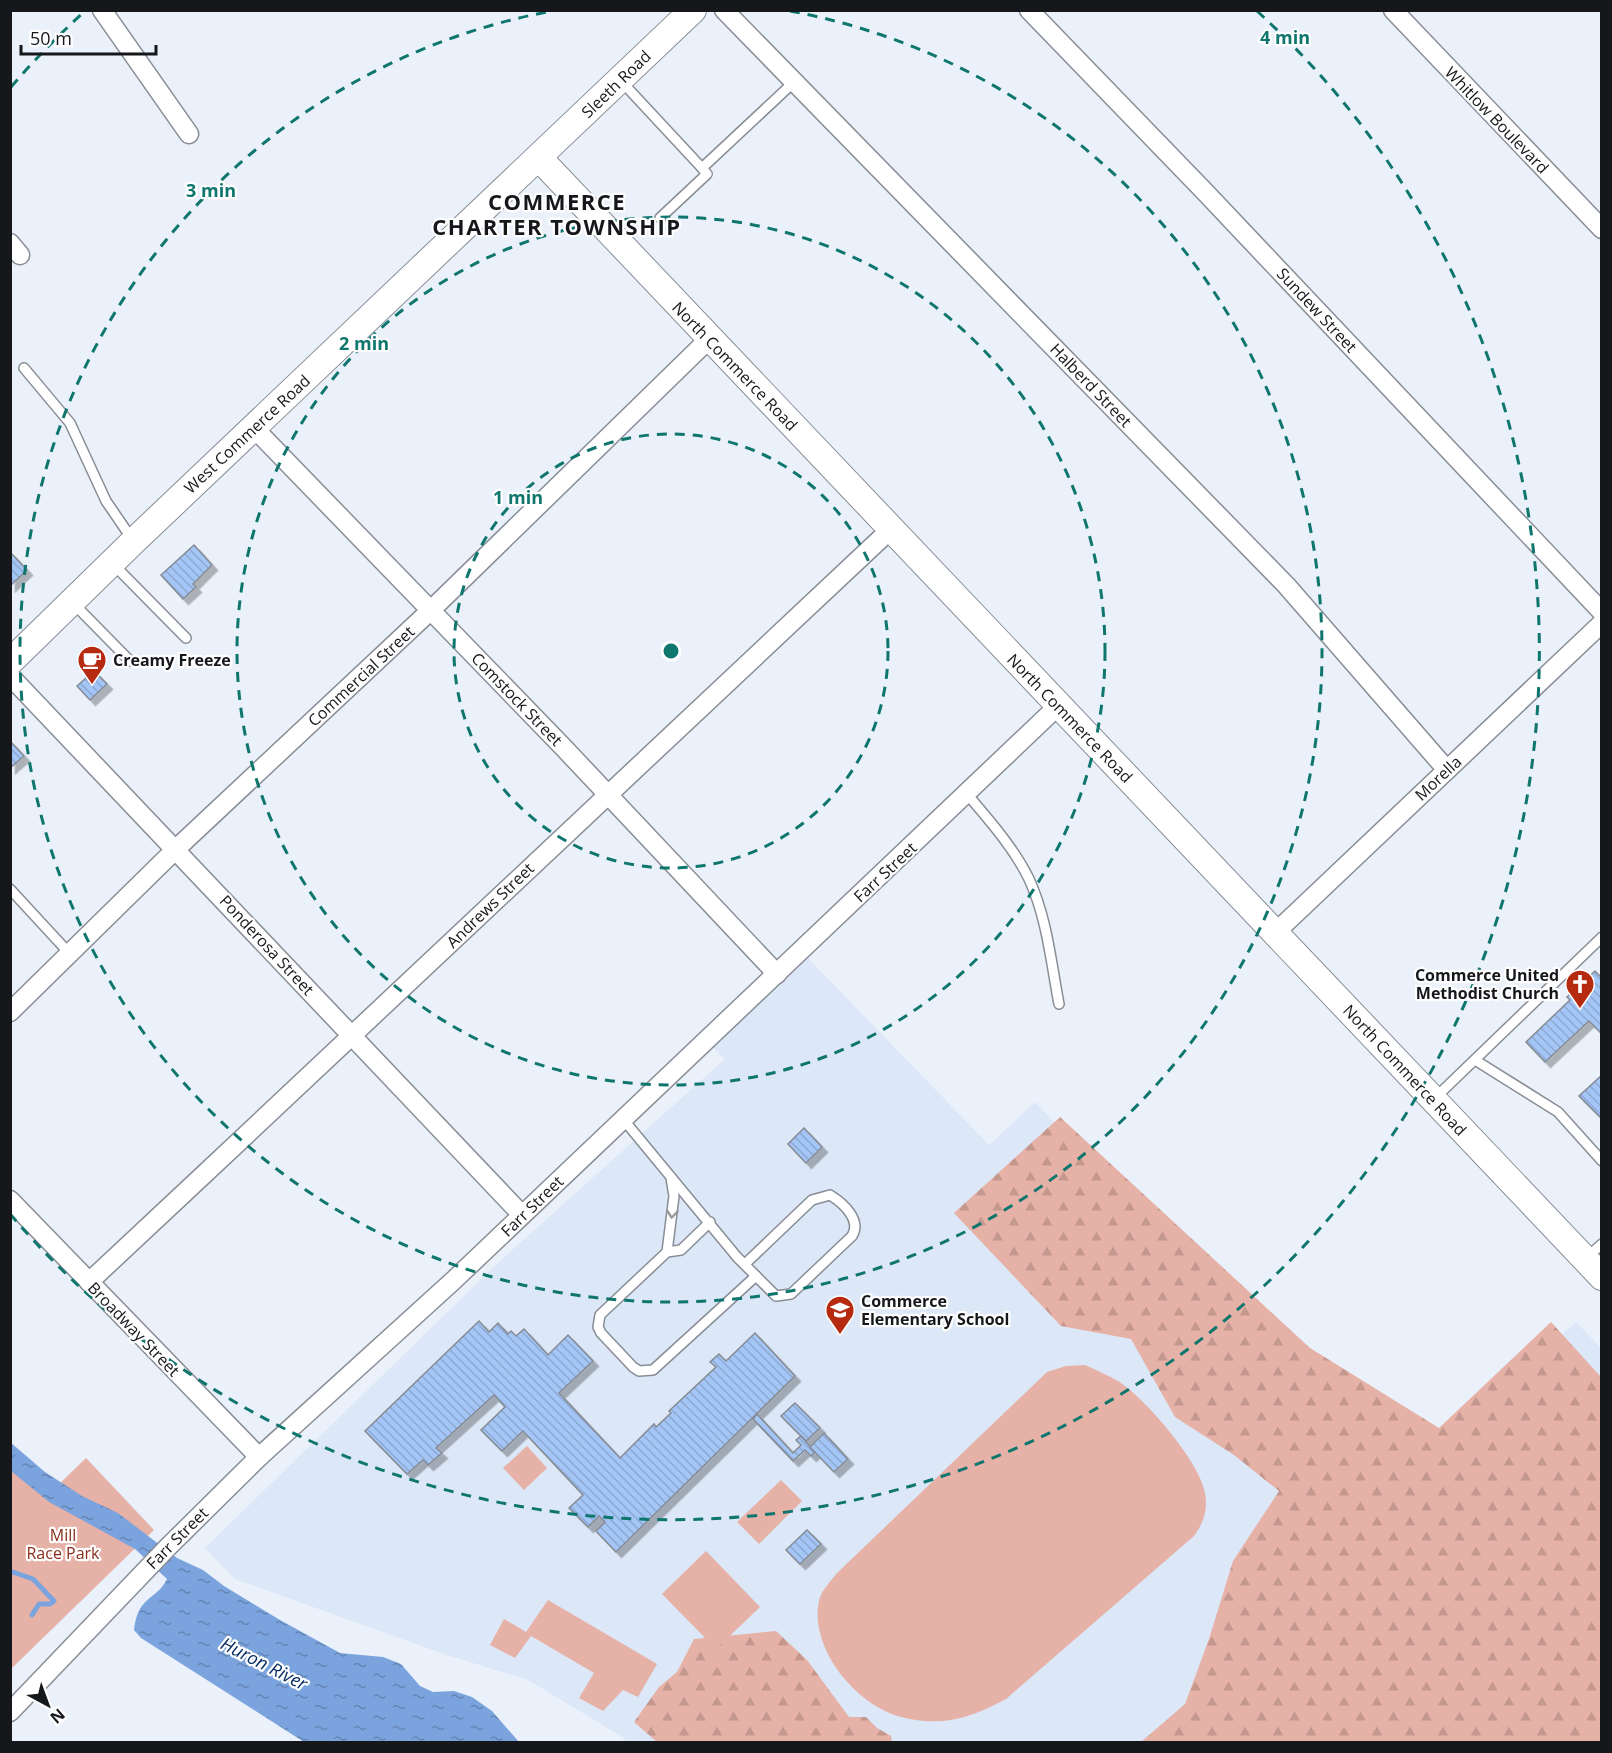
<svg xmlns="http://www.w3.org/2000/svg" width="1612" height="1753" font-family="'Open Sans',sans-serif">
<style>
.built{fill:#dce7f7}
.forest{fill:url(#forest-firs)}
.green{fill:#e6b1a6}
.water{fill:url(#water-ripples)}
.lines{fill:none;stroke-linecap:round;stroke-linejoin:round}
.stream{stroke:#7ba4de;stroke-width:5}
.building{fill:url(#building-back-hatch);stroke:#858a93;stroke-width:1.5;filter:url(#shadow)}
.lane-casing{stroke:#888d96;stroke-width:12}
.street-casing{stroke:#888d96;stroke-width:21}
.secondary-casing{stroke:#888d96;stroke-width:28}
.lane{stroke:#fff;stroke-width:9}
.street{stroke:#fff;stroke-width:18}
.secondary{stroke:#fff;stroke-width:26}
.oneway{stroke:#969798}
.ring{fill:none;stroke:#0f766e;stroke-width:3;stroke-dasharray:10 8}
.labels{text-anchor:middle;stroke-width:4.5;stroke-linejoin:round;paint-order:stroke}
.street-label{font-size:16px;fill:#15171b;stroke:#fefefe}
.poi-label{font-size:16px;font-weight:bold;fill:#15171b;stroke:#fefefe;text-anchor:start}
.park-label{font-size:16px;fill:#882e1d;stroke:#fefefe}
.water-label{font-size:18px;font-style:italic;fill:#082f63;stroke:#fefefe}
.district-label{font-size:22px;font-weight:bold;letter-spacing:1.5px;fill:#15171b;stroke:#fefefe}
.centre{fill:#0f766e;stroke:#fefefe;stroke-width:3}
.ring-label{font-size:18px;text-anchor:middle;font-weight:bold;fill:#0f766e;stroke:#fefefe;stroke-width:4.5;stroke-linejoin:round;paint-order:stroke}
</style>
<defs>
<pattern id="forest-firs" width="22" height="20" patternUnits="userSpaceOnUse" patternTransform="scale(1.5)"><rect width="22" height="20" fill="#e6b1a6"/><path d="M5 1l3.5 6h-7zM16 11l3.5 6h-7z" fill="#c4988e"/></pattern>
<pattern id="water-ripples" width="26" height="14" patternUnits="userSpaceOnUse" patternTransform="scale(1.5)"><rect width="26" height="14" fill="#7ba4de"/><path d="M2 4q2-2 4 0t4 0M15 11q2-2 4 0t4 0" fill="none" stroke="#6485b3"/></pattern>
<pattern id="building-back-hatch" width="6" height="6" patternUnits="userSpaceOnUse" patternTransform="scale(1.5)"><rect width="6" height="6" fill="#a4c6f6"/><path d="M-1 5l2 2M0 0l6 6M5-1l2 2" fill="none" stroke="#8ca9d2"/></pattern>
<filter id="shadow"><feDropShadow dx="5.5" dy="5.5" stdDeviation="0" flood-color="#0004"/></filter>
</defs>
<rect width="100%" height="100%" fill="#ebf1fa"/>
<!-- built -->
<polygon class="built" points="803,953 989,1145 1035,1102 1398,1487 1576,1322 1601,1348 1601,1742 622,1742 626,1739 528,1680 444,1654 235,1579 205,1548 500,1261 725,1059 708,1042"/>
<!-- forest -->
<g class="forest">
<polygon points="1060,1117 1310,1348 1439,1428 1551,1322 1601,1377 1601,1742 1141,1742 1185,1704 1209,1639 1233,1561 1279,1491 1234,1455 1175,1417 1131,1339 1061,1326 954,1213"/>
<polygon points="776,1631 807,1660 849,1717 866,1717 877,1728 891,1736 892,1742 657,1742 634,1722 659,1687 677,1672 694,1639"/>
</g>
<!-- green -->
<g class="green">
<path d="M1085,1365C1096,1370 1108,1375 1118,1381C1145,1398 1200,1462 1205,1493C1208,1510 1204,1522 1194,1536L1006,1699C972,1717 945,1727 905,1718C857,1708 806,1646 820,1597C823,1589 831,1581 836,1574L1047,1372L1066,1366Z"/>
<polygon points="527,1446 547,1468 524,1490 503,1468"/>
<polygon points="11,1452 49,1494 86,1458 154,1530 11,1669"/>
<polygon points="781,1480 802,1501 759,1544 737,1522"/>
<polygon points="706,1551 760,1607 716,1649 662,1594"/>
<polygon points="548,1600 657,1664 638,1697 623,1690 603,1711 579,1698 594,1673 531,1636 515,1658 490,1645 504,1619 526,1632"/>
</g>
<!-- water -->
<path class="water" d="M10,1442L45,1472L82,1496L118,1513L177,1558L203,1570L224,1586L280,1620L340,1653L383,1657L401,1664L420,1686L433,1692L454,1691L472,1697L492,1711L519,1742H304L141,1638L134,1630C138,1595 156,1601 167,1579L135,1549L49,1502L11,1471Z"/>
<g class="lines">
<!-- stream -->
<polyline class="stream" points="10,1571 33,1579 54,1601 50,1604 39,1604 32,1615"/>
</g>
<!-- building -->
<g class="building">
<polygon points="194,545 212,565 193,584 196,587 183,599 161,575"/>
<polygon points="10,552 27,570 10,586"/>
<polygon points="94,671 107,684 90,700 77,686"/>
<polygon points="10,741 24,756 10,768"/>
<polygon points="1595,971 1602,978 1602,1034 1589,1021 1545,1062 1526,1042 1570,1000 1567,997"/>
<polygon points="1602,1075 1602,1119 1579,1096"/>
<polygon points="804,1128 822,1147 806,1163 788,1144"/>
<polygon points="479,1321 489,1332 498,1323 508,1334 511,1331 516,1336 524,1329 548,1355 568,1335 593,1361 559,1393 620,1458 654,1424 656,1427 671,1413 669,1411 716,1367 710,1362 719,1354 726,1361 755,1333 795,1376 616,1552 596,1531 605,1522 599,1516 588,1527 569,1508 583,1495 523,1431 502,1451 481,1430 505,1407 494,1395 436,1448 442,1453 428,1465 423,1460 407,1474 365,1431"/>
<polygon points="795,1403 820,1428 806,1441 781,1416"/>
<polygon points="757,1414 793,1453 801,1445 796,1440 801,1436 815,1452 811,1456 805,1450 793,1461 753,1419"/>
<polygon points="824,1433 848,1459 834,1472 810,1447"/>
<polygon points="807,1530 821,1544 800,1564 786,1550"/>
</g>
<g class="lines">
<!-- lane casing -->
<g class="lane-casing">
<g id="lane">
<polyline points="622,82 702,168 794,82"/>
<polyline points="660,218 707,174 702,168"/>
<polyline points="24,368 70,423 106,501 132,539"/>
<polyline points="113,564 186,638"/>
<polyline points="73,603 130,661"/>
<path d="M967,794C989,820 1014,848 1029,879C1047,918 1051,962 1059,1004"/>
<polyline points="10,889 70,954"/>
<polyline points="1475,1060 1558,1112 1602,1161"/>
<polyline points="1435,1098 1602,937"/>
<path d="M623,1119L737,1257L776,1296L791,1294L852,1236C862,1220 843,1203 830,1195L812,1200L745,1264"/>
<polyline points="710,1222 681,1250 667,1252 600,1315 598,1327 601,1333 633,1367 639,1371 653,1370 756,1276"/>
<polyline points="667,1252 674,1196 671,1178"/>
<polyline points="1586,1258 1602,1244"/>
</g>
</g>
<!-- street casing -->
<g class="street-casing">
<g id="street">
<polyline points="102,10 189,134"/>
<polyline points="724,10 1286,585 1447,770"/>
<polyline points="1029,10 1206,193 1602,612"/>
<polyline points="1393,10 1602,229"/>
<polyline points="10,243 20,255"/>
<polyline points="254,428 564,748 777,974"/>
<polyline points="10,676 522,1215"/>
<polyline points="1275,933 1602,623"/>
<polyline points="10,1012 176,849 431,610 709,339"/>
<polyline points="10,1200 259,1457"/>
<path d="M89,1282C357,1032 622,779 891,529"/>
<polyline points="10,1712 168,1547 259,1457 454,1280 1059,705"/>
</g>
</g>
<!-- secondary casing -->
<g class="secondary-casing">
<g id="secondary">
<polyline points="539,158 1602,1277"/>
<polyline points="10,662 134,541 693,10"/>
</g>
</g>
<!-- lane -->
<use href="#lane" class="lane"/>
<!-- street -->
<use href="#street" class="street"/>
<!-- secondary -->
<use href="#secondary" class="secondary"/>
</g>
<!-- one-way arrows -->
<defs><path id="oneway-chevron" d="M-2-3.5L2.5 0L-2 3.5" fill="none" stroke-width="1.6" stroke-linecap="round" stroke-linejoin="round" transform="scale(1.5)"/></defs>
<use class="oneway" href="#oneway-chevron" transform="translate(672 1214) rotate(96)"/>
<!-- distance rings -->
<g class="ring">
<circle cx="671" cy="651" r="217"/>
<circle cx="671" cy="651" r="434"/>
<path d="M790 11A651 651 0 1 1 552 11"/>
<path d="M11 87A868 868 0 0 1 85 11M1257 11A868 868 0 1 1 11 1215"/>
</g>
<!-- icons -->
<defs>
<g id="cafe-pin" transform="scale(1.5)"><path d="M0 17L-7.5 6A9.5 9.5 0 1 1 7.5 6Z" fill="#b62a0f" stroke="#fefefe"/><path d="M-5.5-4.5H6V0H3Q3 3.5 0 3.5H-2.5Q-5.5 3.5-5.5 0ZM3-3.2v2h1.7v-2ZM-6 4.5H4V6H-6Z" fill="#fff"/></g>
<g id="church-pin" transform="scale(1.5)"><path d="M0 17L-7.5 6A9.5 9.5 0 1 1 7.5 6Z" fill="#b62a0f" stroke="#fefefe"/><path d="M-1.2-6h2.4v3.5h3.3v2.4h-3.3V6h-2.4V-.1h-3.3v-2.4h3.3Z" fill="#fff"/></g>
<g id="school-pin" transform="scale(1.5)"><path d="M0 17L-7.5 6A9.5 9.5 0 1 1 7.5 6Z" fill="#b62a0f" stroke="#fefefe"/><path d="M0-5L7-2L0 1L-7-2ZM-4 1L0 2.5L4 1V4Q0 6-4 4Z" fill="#fff"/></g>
</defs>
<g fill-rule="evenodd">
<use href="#cafe-pin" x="92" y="660"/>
<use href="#church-pin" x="1580" y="984"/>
<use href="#school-pin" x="840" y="1310"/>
</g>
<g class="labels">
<!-- street labels -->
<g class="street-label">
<text transform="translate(616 84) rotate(-44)" y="6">Sleeth Road</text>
<text transform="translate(1497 120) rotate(46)" y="6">Whitlow Boulevard</text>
<text transform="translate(1317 310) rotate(47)" y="6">Sundew Street</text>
<text transform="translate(735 366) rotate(46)" y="6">North Commerce Road</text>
<text transform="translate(1091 385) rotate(46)" y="6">Halberd Street</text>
<text transform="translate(247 434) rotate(-43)" y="6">West Commerce Road</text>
<text transform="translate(361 676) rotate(-43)" y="6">Commercial Street</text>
<text transform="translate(517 699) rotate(46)" y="6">Comstock Street</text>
<text transform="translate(1070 718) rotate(46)" y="6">North Commerce Road</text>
<text transform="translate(1438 778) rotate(-43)" y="6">Morella</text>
<text transform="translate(885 872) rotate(-43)" y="6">Farr Street</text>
<text transform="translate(490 905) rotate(-44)" y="6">Andrews Street</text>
<text transform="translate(267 945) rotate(47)" y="6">Ponderosa Street</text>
<text transform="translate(1405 1070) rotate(47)" y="6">North Commerce Road</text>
<text transform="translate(532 1206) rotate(-44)" y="6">Farr Street</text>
<text transform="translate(134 1329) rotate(46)" y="6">Broadway Street</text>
<text transform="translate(177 1538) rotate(-45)" y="6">Farr Street</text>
</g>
<!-- poi labels -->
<g class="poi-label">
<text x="113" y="666">Creamy Freeze</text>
<text x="1559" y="981" text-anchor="end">Commerce United<tspan x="1559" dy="18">Methodist Church</tspan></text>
<text x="861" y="1307">Commerce<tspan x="861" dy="18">Elementary School</tspan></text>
</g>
<!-- park labels -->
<g class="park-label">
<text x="63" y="1541">Mill<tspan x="63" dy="18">Race Park</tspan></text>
</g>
<!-- water labels -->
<g class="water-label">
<text transform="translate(264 1664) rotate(27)" y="6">Huron River</text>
</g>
<!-- district labels -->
<g class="district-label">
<text x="557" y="210">COMMERCE<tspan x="557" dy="25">CHARTER TOWNSHIP</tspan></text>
</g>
</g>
<circle cx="671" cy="651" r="9" class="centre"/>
<g class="ring-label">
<text x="1285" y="44">4 min</text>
<text x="211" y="197">3 min</text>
<text x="364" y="350">2 min</text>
<text x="518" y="504">1 min</text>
</g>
<!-- border -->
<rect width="1612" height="1753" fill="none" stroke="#15171b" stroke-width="24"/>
<!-- north arrow -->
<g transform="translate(48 1705) rotate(139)" stroke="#fefefe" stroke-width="4.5" paint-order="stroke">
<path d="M0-4.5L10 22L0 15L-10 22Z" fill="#15171b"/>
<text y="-9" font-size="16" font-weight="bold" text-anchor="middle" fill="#15171b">N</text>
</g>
<!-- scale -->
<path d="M21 45v9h135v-9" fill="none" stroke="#15171b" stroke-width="3"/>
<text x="30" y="45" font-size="18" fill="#15171b" stroke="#fefefe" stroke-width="4.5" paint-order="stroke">50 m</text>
</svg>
